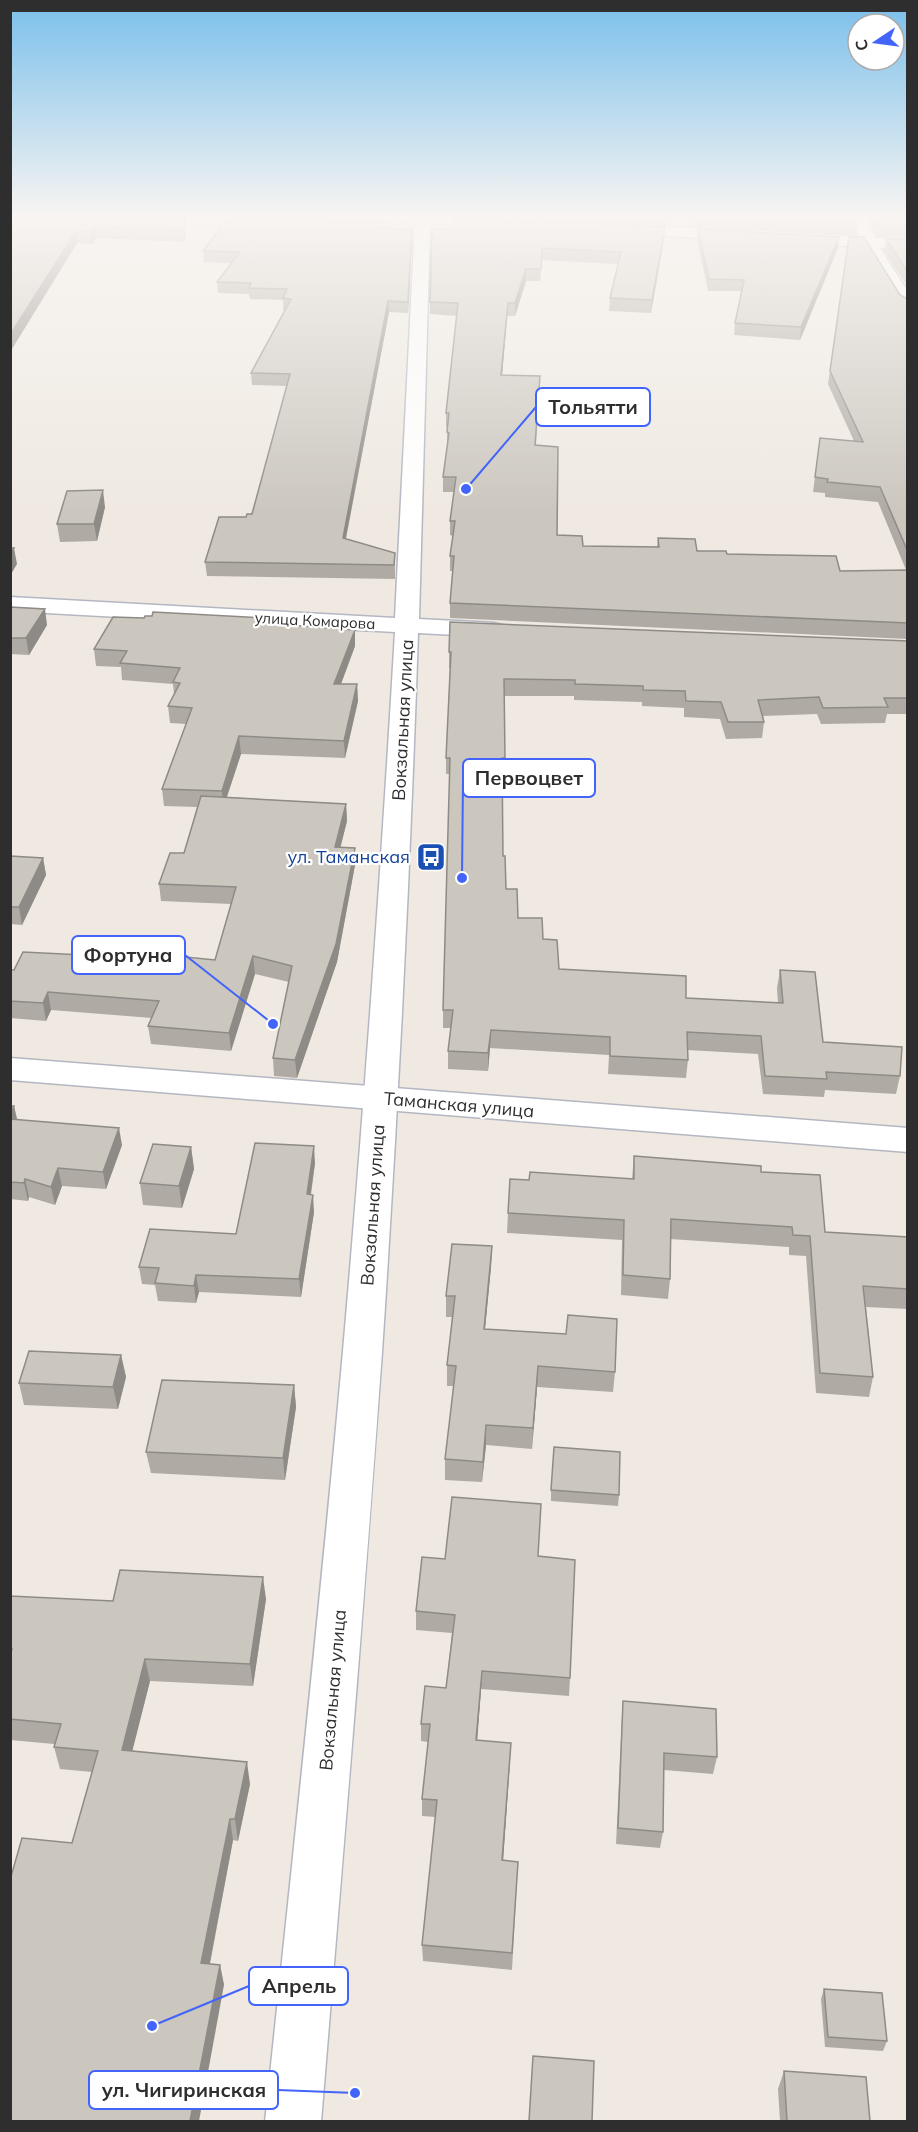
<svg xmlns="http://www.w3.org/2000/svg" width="918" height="2132" font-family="Mulish,sans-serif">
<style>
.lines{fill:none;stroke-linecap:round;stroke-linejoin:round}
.street-casing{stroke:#b4b7c1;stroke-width:3}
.secondary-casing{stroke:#b4b7c1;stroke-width:3}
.street{fill:#fff;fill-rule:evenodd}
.secondary{fill:#fff;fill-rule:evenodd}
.wall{fill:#afaba4}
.shaded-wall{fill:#8e8b86}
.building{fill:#cbc7bf;stroke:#8e8b86;stroke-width:1.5}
.labels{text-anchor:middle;stroke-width:4.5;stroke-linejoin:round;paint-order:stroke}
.far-street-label{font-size:15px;fill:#2e2e2e;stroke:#fff}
.street-label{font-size:18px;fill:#2e2e2e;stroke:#fff}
.transit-label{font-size:18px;fill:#164399;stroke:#fff;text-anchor:end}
.leader{fill:none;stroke:#4264fb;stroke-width:2}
.callout-dot{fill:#4264fb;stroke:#fff;stroke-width:2}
.callout{fill:#fff;stroke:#4264fb;stroke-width:2}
.callout-label{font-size:20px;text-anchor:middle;font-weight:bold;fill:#2e2e2e}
</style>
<rect width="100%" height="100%" fill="#efe9e1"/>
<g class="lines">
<!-- street casing -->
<g class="street-casing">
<g id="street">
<path d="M343,215C366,215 496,211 506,222L498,227L430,223L419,619L494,623L502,625L506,630L502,635L494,637L418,633C410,873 398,1112 382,1352C364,1609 342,1865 321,2122H265C292,1865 320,1608 343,1351C364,1112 381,872 395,632L10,611V597L395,618L415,223L350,219Z"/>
<polygon points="851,215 866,215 875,238 908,240 908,250 880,248 908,292 908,311 900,306 864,247 792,243 784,238 792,233 859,237"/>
<polygon points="619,224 741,231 749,236 741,241 614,232 611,229"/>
</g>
</g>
<!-- secondary casing -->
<g class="secondary-casing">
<polygon id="secondary" points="10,1058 908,1128 908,1152 10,1080"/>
</g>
<!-- street -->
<use href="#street" class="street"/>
<!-- secondary -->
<use href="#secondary" class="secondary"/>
</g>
<!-- wall -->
<g class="wall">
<polygon points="10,215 186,215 185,242 96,238 92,244 77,243 10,352"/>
<polygon points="298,215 299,218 381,228 412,229 408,313 389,312 346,539 395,553 395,579 207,576 205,562 246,517 252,514 287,386 252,385 251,373 285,310 283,310 283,300 250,299 249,294 218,293 217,282 232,263 204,262 203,251"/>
<polygon points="487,215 668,215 667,225"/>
<polygon points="692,215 855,215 857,224 856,236 694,227"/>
<polygon points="867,215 908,215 908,238 877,237"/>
<polygon points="665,227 664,239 651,313 609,311 610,298 618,264 542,260 540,281 526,281 515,316 507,316 502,375 539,389 536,445 557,535 583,546 657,547 658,538 697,551 727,554 840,571 906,570 878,502 825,497 825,493 813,492 820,438 854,441 828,384 849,237 900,295 908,299 908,639 450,618 450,603 453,571 450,571 450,556 453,536 450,535 450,521 454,492 443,492 443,477 447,446 447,427 446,427 446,413 457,316 430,314 430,302 453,229"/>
<polygon points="698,229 838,248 800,340 734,335 735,323 742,291 708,291 697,240"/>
<polygon points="886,239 908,240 908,287 884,251"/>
<polygon points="105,507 97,541 60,542 57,524"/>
<polygon points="10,607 47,625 29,655 10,654"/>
<polygon points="144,618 265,624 355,646 341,684 357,684 358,701 345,758 241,754 227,797 346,804 347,821 340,848 355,848 355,865 337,962 297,1078 274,1076 273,1058 289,982 255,974 231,1051 151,1044 148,1026 152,1018 51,1010 46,1021 10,1018 10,970 14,970 104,956 215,960 231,904 161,901 159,884 184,853 197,807 164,806 162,789 186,724 170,723 168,706 174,694 173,684 122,680 121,667 96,666 94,649"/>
<polygon points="908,641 908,714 887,714 885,723 821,724 817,714 763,716 764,722 762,738 726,739 720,719 684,717 684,708 642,706 642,702 574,700 574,696 504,696 505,758 505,775 502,775 503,856 506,889 518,918 543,939 559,969 686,998 778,1003 777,988 780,970 823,1042 900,1076 896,1094 825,1090 824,1097 763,1094 758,1054 687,1050 688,1060 686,1078 608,1074 609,1055 490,1048 488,1071 448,1069 448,1051 451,1028 443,1028 443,1010 450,774 446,774 446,758 450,668 449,668 449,652"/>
<polygon points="10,856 43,858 46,875 22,925 10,924"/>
<polygon points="10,1106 14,1106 17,1119 122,1145 106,1189 62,1186 55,1205 29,1197 28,1201 10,1199"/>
<polygon points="191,1147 194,1169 182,1208 143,1205 140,1183"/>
<polygon points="634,1156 761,1172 825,1232 908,1237 908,1309 866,1307 873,1377 869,1397 816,1393 806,1256 789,1255 789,1247 670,1239 670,1279 668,1299 621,1295 622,1240 507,1233 508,1213 529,1180 632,1179"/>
<polygon points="315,1163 311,1195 314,1212 301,1297 199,1292 196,1303 158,1301 155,1285 142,1284 139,1267 236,1234"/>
<polygon points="492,1246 491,1267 485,1329 615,1372 613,1392 537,1387 532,1449 486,1445 482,1482 445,1480 445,1459 454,1386 447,1386 447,1365 452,1317 446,1317 446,1296"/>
<polygon points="121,1355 126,1377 118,1409 24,1405 19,1383"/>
<polygon points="294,1385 296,1407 285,1480 151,1473 146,1452"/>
<polygon points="551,1490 619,1495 618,1506 551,1501"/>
<polygon points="538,1556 570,1678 569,1696 481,1689 477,1740 510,1760 503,1860 518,1862 512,1970 423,1961 422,1945 436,1817 422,1816 422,1799 428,1742 421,1741 421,1724 446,1688 452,1633 416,1630 416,1611 445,1559"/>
<polygon points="10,1596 113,1601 266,1599 253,1686 150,1681 132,1751 250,1784 238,1841 233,1840 210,1964 220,1965 224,1985 72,1843 92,1772 60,1769 54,1747 54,1744 10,1740"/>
<polygon points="623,1701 717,1757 713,1774 664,1770 663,1832 660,1848 616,1844 622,1718"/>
<polygon points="824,1989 887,2041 883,2051 825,2047 821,1999"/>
<polygon points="784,2071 870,2121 780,2121 778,2089"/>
</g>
<!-- shaded-wall -->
<g class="shaded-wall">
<polygon points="185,215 186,215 185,242 184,230"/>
<polygon points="95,226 96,238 92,244 90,231"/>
<polygon points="665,227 664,239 651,313 652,300"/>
<polygon points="412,229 412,240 408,313 408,302"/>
<polygon points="76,231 77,243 10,352 10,335"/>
<polygon points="839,237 838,248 800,340 801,327"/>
<polygon points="526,269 526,281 515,316 515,303"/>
<polygon points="388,301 389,312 343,552 343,538"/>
<polygon points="508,303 507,316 501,388 501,375"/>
<polygon points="103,490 105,507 97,541 94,524"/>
<polygon points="14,548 17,564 10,576 10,555"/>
<polygon points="45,609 47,625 29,655 26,638"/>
<polygon points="355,630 355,646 335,700 334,684"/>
<polygon points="357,684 358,701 345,758 344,741"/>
<polygon points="239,736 241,754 223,808 222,791"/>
<polygon points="346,804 347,821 336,865 335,847"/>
<polygon points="355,848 355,865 337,962 297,1078 295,1060"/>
<polygon points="43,858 46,875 22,925 19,907"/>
<polygon points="253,956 255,974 231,1051 229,1033"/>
<polygon points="48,992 51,1010 46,1021 43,1003"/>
<polygon points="491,1030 490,1048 488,1071 488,1053"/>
<polygon points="14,1106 18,1124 10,1126 10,1115"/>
<polygon points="119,1128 122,1145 106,1189 103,1172"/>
<polygon points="314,1146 315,1163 308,1212 307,1194"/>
<polygon points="191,1147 194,1169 182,1208 179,1186"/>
<polygon points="58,1168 62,1186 55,1205 51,1187"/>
<polygon points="25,1179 29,1197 28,1201 24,1183"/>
<polygon points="313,1195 314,1212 301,1297 299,1279"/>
<polygon points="492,1246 491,1267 483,1350 484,1329"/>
<polygon points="196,1275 199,1292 196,1303 194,1286"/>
<polygon points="121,1355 126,1377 118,1409 113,1387"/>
<polygon points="538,1366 537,1387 532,1449 533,1428"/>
<polygon points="294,1385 296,1407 285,1480 283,1458"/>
<polygon points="486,1425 486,1445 482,1482 483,1462"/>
<polygon points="263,1577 266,1599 253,1686 250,1664"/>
<polygon points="145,1659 150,1681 127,1772 122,1750"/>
<polygon points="482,1671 481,1689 476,1757 476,1740"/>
<polygon points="511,1743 510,1760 502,1877 502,1860"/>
<polygon points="247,1762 250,1784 238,1841 235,1819"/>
<polygon points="230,1819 233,1840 206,1983 201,1963"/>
<polygon points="220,1965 224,1985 199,2121 190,2121"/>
</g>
<!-- building -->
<g class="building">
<polygon points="10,215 185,215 184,230 95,226 90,231 76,231 10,335"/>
<polygon points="230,215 298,215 297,218 381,221 377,228 412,229 408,302 388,301 343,538 395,553 394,565 205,562 219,517 246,517 247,514 252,514 290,374 251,373 291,299 283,298 287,289 249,288 251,283 217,282 240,252 203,251"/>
<polygon points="699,215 855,215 857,224"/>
<polygon points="874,215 908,215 908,227 878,225"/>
<polygon points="458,216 665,227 652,300 610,298 621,252 542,248 541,269 526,269 515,303 508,303 501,375 540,376 535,445 558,447 557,535 582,536 583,546 659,547 658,538 695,539 697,551 726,551 727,554 836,556 840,571 908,570 908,623 450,603 454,556 450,556 455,521 450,521 456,477 443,477 449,433 447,432 449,413 446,413 458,303 430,302 432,229 453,229 454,218"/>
<polygon points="698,229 839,237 801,327 735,323 744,280 709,279"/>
<polygon points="849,237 864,237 900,295 908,299 908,552 880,487 827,482 828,479 815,477 820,438 863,442 830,371"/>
<polygon points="886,239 908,240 908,272"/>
<polygon points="103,490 94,524 57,524 67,491"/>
<polygon points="10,548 14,548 10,555"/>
<polygon points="10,607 45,609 26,638 10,638"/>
<polygon points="153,612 264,618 263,623 355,630 334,684 357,684 344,741 239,736 222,791 162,789 192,708 168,706 180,683 173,682 180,668 120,663 127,651 94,649 113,617 144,618 145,616 152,616"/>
<polygon points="450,622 908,641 908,698 884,698 888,707 823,708 819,697 758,700 764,722 728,722 721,702 686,701 685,691 643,690 643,686 575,684 575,680 504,679 505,758 502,758 503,856 505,856 506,889 517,889 518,918 542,918 543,939 557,940 559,969 686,976 686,998 783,1003 780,970 815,972 823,1042 902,1047 900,1076 826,1072 827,1079 765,1076 761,1036 687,1032 688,1060 610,1056 610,1037 491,1030 488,1053 448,1051 453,1010 443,1010 450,758 446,758 451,652 449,652"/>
<polygon points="201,796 346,804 335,847 355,848 336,944 295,1060 273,1058 292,966 253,956 229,1033 148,1026 159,1001 48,992 43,1003 10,1001 10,970 14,970 23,952 104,956 107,949 215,960 236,887 159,884 170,853 184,853"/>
<polygon points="10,856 43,858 19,907 10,907"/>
<polygon points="10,1106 14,1106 10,1115"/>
<polygon points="10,1119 119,1128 103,1172 58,1168 51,1187 25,1179 24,1183 10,1182"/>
<polygon points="255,1143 314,1146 307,1194 313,1195 299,1279 196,1275 194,1286 155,1283 159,1268 139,1267 150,1229 236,1234"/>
<polygon points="153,1144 191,1147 179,1186 140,1183"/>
<polygon points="634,1156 761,1166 761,1172 820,1175 825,1232 908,1237 908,1289 863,1286 873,1377 820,1373 810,1236 793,1235 792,1227 671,1219 670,1279 623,1275 624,1220 508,1213 510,1179 529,1180 530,1172 634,1179"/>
<polygon points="452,1244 492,1246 484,1329 566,1334 568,1315 617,1319 615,1372 538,1366 533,1428 486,1425 483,1462 445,1459 456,1366 447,1365 455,1296 446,1296"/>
<polygon points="29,1351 121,1355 113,1387 19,1383"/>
<polygon points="162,1380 294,1385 283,1458 146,1452"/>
<polygon points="554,1447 620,1452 619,1495 551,1490"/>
<polygon points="452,1497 541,1504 538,1556 575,1560 570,1678 482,1671 476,1740 511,1743 502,1860 518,1862 512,1953 422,1945 437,1800 422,1799 430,1724 421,1724 425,1686 446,1688 455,1615 416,1611 422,1557 445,1559"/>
<polygon points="120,1570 263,1577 250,1664 145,1659 122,1750 247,1762 235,1819 230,1819 201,1963 220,1965 190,2121 10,2121 10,1880 22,1838 72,1843 98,1751 54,1747 61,1724 10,1719 10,1655 12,1649 10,1649 10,1596 113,1601"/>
<polygon points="623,1701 716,1709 717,1757 664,1753 663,1832 618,1828"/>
<polygon points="824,1989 882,1993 887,2041 828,2037"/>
<polygon points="533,2056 594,2061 592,2121 529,2121"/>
<polygon points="784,2071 866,2077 870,2121 787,2121"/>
</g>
<!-- sky -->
<linearGradient id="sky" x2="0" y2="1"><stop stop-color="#7abfeb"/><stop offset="0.42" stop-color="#f8f5f2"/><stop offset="1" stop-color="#f8f5f2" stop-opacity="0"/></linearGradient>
<rect width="918" height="514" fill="url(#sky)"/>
<!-- icons -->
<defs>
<g id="bus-square" transform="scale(1.5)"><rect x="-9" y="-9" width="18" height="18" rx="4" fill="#1a4fb4" stroke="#fff"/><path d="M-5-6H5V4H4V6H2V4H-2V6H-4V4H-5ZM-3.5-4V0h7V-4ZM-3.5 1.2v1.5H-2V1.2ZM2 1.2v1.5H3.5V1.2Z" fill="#fff"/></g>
</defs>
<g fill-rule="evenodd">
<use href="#bus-square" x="431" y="857"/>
</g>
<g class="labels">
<!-- far-street labels -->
<g class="far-street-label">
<text transform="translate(315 621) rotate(3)" y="5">улица Комарова</text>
</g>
<!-- street labels -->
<g class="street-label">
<text transform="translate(403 720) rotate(-87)" y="6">Вокзальная улица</text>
<text transform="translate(459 1105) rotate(5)" y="6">Таманская улица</text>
<text transform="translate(373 1205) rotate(-86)" y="6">Вокзальная улица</text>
<text transform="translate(333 1690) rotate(-85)" y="6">Вокзальная улица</text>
</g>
<!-- transit labels -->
<g class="transit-label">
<text x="410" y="863">ул. Таманская</text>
</g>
</g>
<!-- callouts -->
<path class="leader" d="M466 489L536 407M462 878L463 778M273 1024L185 955M152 2026L249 1986M355 2093L278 2090"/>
<g class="callout-dot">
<circle cx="466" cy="489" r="6"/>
<circle cx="462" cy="878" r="6"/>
<circle cx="273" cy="1024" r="6"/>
<circle cx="152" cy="2026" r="6"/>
<circle cx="355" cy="2093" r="6"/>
</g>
<g class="callout">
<rect x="536" y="388" width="114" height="38" rx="6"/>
<rect x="463" y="759" width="132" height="38" rx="6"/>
<rect x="72" y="936" width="113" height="38" rx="6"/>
<rect x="249" y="1967" width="99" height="38" rx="6"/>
<rect x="89" y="2071" width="189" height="38" rx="6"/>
</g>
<g class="callout-label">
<text x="593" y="414">Тольятти</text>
<text x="529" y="785">Первоцвет</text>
<text x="128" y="962">Фортуна</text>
<text x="299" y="1993">Апрель</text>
<text x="184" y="2097">ул. Чигиринская</text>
</g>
<!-- border -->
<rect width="918" height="2132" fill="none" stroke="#2e2e2e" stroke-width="24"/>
<!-- north arrow -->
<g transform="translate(876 42) rotate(257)"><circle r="28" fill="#ffffff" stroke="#ababab" stroke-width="1.5"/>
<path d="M0-4.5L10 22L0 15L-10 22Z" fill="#4264fb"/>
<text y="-9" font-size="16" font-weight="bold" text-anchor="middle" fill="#2e2e2e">С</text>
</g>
</svg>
